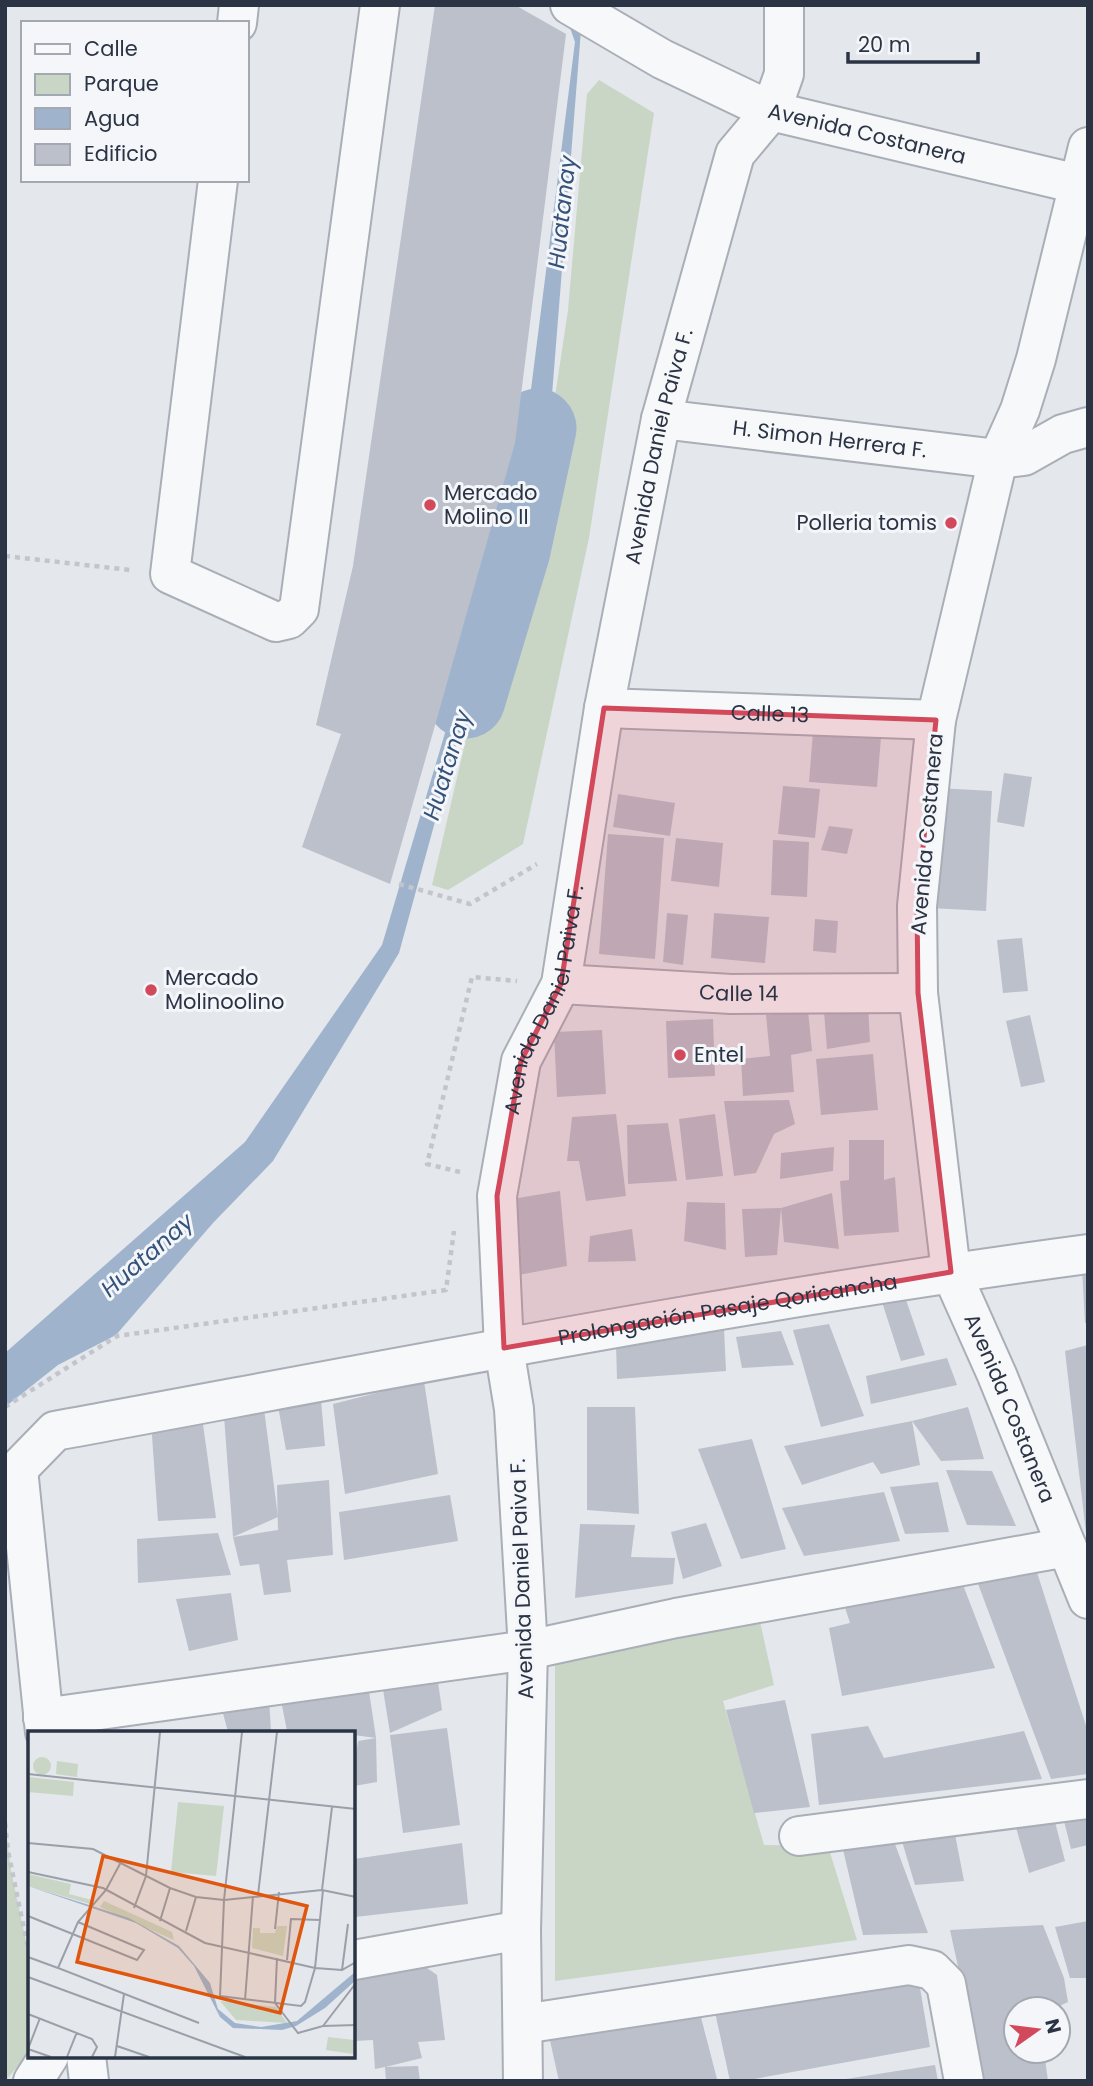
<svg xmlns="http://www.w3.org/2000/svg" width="1093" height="2086" font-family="Poppins,sans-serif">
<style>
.green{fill:#c9d6c5}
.water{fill:#9fb4cc}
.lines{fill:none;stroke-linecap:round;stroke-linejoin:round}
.river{stroke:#9fb4cc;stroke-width:79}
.building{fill:#bbc0ca}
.street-casing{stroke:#a9aeb7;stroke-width:42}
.path{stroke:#c2c5cb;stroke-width:4.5;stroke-dasharray:5 5;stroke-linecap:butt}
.street{stroke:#f7f8fa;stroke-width:38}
.marked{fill:#d1495b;fill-opacity:0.2;stroke:#d1495b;stroke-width:5;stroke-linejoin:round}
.poi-dot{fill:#d1495b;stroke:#f4f6f9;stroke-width:2.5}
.labels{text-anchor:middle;stroke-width:6;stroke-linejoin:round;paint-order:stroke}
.street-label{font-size:21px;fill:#2b3445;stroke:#f4f6f9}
.poi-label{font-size:21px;fill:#2b3445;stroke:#f4f6f9;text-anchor:start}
.water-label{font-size:23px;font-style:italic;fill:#34527a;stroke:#f4f6f9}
.inset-road{fill:none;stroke:#9a9fa9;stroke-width:2}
.view{fill:#df570f;fill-opacity:0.15;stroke:#df570f;stroke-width:3.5}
.inset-edge{fill:none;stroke:#2b3445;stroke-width:3.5}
</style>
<rect width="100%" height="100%" fill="#e4e7ec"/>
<!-- green -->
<g class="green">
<polygon points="599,80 654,113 589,538 523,844 448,890 432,885 470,722 518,572 546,457 568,310 587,94"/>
<polygon points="759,1617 774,1685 723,1701 764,1845 828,1846 857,1940 555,1981 555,1659"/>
<polygon points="5,1822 11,1871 30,1960 30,2052 5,2081"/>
</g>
<!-- water -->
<polygon class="water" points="562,5 583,5 552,395 399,953 273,1161 213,1223 116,1335 58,1365 5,1407 5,1353 245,1142 382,945 519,484 575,42"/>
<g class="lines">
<!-- river -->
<polyline class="river" points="466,699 511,550 537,428"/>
</g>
<!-- building -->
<g class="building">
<polygon points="435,5 515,5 566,34 515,443 390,884 302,847 341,734 316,725 353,566"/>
<polygon points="814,719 882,725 877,787 809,782"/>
<polygon points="1004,773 1032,777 1024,827 997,822"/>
<polygon points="783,786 820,789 815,838 778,834"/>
<polygon points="938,788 992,791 986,911 931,908"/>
<polygon points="618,794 675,803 670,836 613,827"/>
<polygon points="829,826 853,829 847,854 821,850"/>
<polygon points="608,834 664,838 655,959 599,954"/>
<polygon points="676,838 723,843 719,887 671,881"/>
<polygon points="773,840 809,842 807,897 771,895"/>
<polygon points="667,913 688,915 683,965 663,962"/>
<polygon points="714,913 769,917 765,963 711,958"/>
<polygon points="815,919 838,921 836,953 813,951"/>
<polygon points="1022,938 1028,991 1003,993 997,940"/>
<polygon points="868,1004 870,1042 827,1049 824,1012"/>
<polygon points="808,1010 812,1051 791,1055 794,1092 743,1096 741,1059 770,1056 766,1015"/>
<polygon points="1030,1015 1045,1082 1021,1087 1006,1021"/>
<polygon points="713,1019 715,1076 668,1078 666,1021"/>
<polygon points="602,1030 606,1094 557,1097 554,1032"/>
<polygon points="873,1054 878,1110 821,1115 816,1059"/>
<polygon points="789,1100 795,1124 774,1134 756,1173 734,1176 724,1101"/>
<polygon points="616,1114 626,1196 586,1201 579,1161 567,1161 572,1117"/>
<polygon points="715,1114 723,1176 686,1180 679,1119"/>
<polygon points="668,1123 677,1181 628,1184 627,1125"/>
<polygon points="849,1140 884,1140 884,1180 895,1177 899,1232 844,1236 840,1181 849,1180"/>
<polygon points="834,1147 833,1171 780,1179 781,1153"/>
<polygon points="560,1191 567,1266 513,1276 512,1199"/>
<polygon points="832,1193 839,1249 784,1242 781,1208"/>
<polygon points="687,1202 725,1203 726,1250 684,1241"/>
<polygon points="781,1208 777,1255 745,1257 742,1209"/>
<polygon points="632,1229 636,1261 588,1262 590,1236"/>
<polygon points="1088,1266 1088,1323 1085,1323 1082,1267"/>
<polygon points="905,1297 925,1355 901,1361 882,1302"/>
<polygon points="829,1324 864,1416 821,1427 793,1330"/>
<polygon points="724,1329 726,1371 617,1379 616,1343"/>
<polygon points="781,1331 794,1365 742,1368 736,1337"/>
<polygon points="1088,1345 1088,1533 1086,1533 1065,1351"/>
<polygon points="947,1358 957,1385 871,1404 866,1376"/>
<polygon points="424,1381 438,1474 345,1494 333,1404"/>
<polygon points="321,1400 325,1446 286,1450 278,1406"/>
<polygon points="587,1407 635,1407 639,1514 587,1510"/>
<polygon points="968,1407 984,1459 941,1461 912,1421"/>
<polygon points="264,1409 278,1517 233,1537 224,1416"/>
<polygon points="201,1410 216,1518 158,1521 151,1421"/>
<polygon points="912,1421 920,1465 881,1474 873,1462 802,1485 784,1446"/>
<polygon points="752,1439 786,1549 741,1559 698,1449"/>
<polygon points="946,1470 992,1471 1016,1526 967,1525"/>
<polygon points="329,1480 333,1555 287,1560 291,1592 264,1595 259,1564 240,1566 233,1537 278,1530 277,1485"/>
<polygon points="938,1482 949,1532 905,1534 890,1487"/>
<polygon points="884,1492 900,1541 804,1556 782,1508"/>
<polygon points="450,1495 458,1541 344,1560 339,1512"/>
<polygon points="706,1523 722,1566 683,1579 671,1532"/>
<polygon points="580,1524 635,1525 631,1557 675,1558 673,1584 575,1598"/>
<polygon points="218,1533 231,1575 138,1583 137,1539"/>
<polygon points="1034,1563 1088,1732 1088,1774 1051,1779 974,1573"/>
<polygon points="958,1572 995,1668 842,1696 829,1628 850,1623 840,1592"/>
<polygon points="231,1593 238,1640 189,1651 176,1599"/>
<polygon points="430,1670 438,1682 442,1710 390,1733 381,1677"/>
<polygon points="367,1678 376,1738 354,1735 354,1732 287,1731 279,1690"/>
<polygon points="269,1698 271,1732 228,1732 220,1702"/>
<polygon points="785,1700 810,1807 754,1813 726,1710"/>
<polygon points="868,1726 884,1758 1024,1731 1042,1779 819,1805 811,1734"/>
<polygon points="447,1728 460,1825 403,1833 390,1735"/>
<polygon points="376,1738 377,1782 354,1786 354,1755 356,1755 358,1741"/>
<polygon points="1052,1810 1065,1861 1029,1873 1013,1817"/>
<polygon points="1088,1812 1088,1845 1071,1849 1062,1813"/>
<polygon points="953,1824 964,1881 915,1885 899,1831"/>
<polygon points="892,1836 928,1933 863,1935 841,1841"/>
<polygon points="462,1843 468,1904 355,1917 354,1859"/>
<polygon points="1088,1921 1088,1954 1086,1953 1088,1978 1070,1978 1055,1927"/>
<polygon points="1043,1925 1064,1978 1068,2002 1053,2009 1016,2009 1016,2051 1044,2051 1048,2081 983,2081 950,1930"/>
<polygon points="417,1961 437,1975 445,2040 418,2042 422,2058 385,2067 418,2066 420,2081 386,2081 385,2067 375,2069 373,2040 354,2041 354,1975"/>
<polygon points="917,1970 930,2047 743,2081 730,2081 713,2003"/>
<polygon points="697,2002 717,2079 559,2081 547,2027"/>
<polygon points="935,2065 938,2081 846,2081 846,2079"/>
</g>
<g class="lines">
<!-- street casing -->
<g class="street-casing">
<g id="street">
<path id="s1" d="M570,5L662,59L771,111L1078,184"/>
<polyline points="237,23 239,5"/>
<path id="s2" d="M1088,147L1036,359L1020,410L998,459L936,720L917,906L918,993L951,1272L997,1375L1088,1599"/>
<polyline points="218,180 170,574 276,622 289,619 299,609 380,5"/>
<path id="s3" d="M661,419L998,459L1024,456L1063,434L1088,427"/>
<path id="s4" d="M604,708L936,720"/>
<path id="s5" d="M561,984L731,994L918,993"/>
<polyline points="43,1718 528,1650 676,1618 1067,1547"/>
<path id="s6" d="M45,1732L18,1469L55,1431C398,1368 742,1300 1088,1254"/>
<polyline points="799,1836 1088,1799"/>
<polyline points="354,1960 521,1930"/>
<polyline points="523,2024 909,1965 932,1970 946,1984 964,2081"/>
<polyline points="86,2056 89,2081"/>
<polyline points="33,2081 49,2056"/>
<path id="s7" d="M523,2081L521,1930L528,1650L514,1409L504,1348L497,1196L521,1061L561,984L604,708L661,419L735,154L771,111L784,74V5"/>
</g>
</g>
<!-- path -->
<g class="path">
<polyline points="5,556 130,570"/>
<polyline points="399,884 470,904 537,864"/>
<polyline points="460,1172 427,1164 472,977 517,981"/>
<polyline points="5,1407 117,1336 446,1290 454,1231"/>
<polyline points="5,1823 8,1851 30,1958"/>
</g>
<!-- street -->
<use href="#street" class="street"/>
</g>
<!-- marked area -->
<path class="marked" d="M604,708L936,720L917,906L918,993L951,1272L504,1348L497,1196L521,1061L561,984Z"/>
<!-- markers -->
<g class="poi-dot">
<circle cx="430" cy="505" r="7"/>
<circle cx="951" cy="523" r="7"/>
<circle cx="151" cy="990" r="7"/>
<circle cx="680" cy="1055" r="7"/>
</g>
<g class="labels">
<!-- street labels -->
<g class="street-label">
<text dy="7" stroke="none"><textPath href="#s1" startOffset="326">Avenida Costanera</textPath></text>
<text dy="7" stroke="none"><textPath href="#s3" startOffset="170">H. Simon Herrera F.</textPath></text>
<text dy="7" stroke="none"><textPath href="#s7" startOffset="1657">Avenida Daniel Paiva F.</textPath></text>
<text dy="7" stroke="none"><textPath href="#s4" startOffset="166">Calle 13</textPath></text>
<text transform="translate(927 834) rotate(-85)" y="7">Avenida Costanera</text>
<text dy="7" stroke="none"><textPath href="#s5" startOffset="178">Calle 14</textPath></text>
<text dy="7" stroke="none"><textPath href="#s7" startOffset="1090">Avenida Daniel Paiva F.</textPath></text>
<text dy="7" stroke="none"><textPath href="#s6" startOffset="1001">Prolongación Pasaje Qoricancha</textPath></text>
<text dy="7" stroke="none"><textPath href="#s2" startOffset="1297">Avenida Costanera</textPath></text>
<text transform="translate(522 1579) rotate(-92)" y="7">Avenida Daniel Paiva F.</text>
</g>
<!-- poi labels -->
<g class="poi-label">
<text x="444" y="500">Mercado<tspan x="444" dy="24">Molino II</tspan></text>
<text x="937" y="530" text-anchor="end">Polleria tomis</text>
<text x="165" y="985">Mercado<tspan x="165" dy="24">Molinoolino</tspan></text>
<text x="694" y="1062">Entel</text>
</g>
<!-- water labels -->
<g class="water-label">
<text transform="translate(562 212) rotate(-84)" y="8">Huatanay</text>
<text transform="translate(447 765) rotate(-73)" y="8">Huatanay</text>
<text transform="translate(147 1255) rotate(-41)" y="8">Huatanay</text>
</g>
</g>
<!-- overview -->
<g transform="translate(28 1731)">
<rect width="327" height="327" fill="#e4e7ec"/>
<path d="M5 35a9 9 0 1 1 18 0a9 9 0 1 1-18 0ZM29,30L50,33L49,46L28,43ZM0,46L46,51L45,65L0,61ZM150,71L196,75L188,145L143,141ZM0,143L43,153L41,163L64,169L62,173L0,155ZM76,170L144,201L146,209L72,176ZM249,195H259L255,225L224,217L225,197H232V202H247ZM192,270L248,276L259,292L208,289ZM300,306L326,309L325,323L298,319Z" fill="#c9d6c5"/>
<path d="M0,155L58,173L101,187L151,215L182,252L190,278L207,292L233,296L269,290L327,241V250L297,277L268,295L254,299L205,297L192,286L166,235L150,217L108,192Z" fill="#9fb4cc"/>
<path class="inset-road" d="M214,1L196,169L192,265L273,275L277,271L287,237L295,159M0,43L328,78M0,112L65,118L142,157L168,166L196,169L294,159L328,166M93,131L78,159L50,191L30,237L171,292M0,141L75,157L177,212L287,237L314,239L328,231M294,159L304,76M230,164L249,1M106,177L118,145L132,1M0,185L109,229L116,219L50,191M132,190L142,157M247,198L251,161M158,200L168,166M0,226L30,237M249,227L247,272L270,302L295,295L328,294M259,229L263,188L292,189M314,239L320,193M0,246L217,326M217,269L225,165M0,283L64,308L69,316L64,326M295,295L328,252M89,315L121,326M0,318L12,287M0,318L23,326M39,326L49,301M87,326L96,263"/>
<path class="view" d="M75,125L279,175L252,282L49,231Z"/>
<rect width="327" height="327" class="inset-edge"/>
</g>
<!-- border -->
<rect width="1093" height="2086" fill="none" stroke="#2b3445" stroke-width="14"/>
<!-- legend -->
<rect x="21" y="21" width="228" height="161" fill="#f4f6f9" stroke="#a4a8b1" stroke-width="2"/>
<rect x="35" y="44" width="35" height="10" fill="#f7f8fa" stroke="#a4a8b1" stroke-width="2"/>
<text x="84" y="56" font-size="21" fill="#2b3445">Calle</text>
<rect x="35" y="74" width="35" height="21" fill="#c9d6c5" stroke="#a4a8b1" stroke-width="2"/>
<text x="84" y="91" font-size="21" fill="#2b3445">Parque</text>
<rect x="35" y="108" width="35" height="21" fill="#9fb4cc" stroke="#a4a8b1" stroke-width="2"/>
<text x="84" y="126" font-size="21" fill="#2b3445">Agua</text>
<rect x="35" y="144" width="35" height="21" fill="#bbc0ca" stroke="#a4a8b1" stroke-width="2"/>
<text x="84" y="161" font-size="21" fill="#2b3445">Edificio</text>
<!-- north arrow -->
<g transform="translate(1037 2030) rotate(76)"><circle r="33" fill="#f4f6f9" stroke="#a4a8b1" stroke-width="2"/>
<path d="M0-5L12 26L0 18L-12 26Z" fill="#d1495b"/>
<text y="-10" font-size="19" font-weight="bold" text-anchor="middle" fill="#2b3445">N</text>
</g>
<!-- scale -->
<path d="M848 52v10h130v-10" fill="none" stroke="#2b3445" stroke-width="3.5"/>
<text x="858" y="52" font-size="21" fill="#2b3445" stroke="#f4f6f9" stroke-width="5" paint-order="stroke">20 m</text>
</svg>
